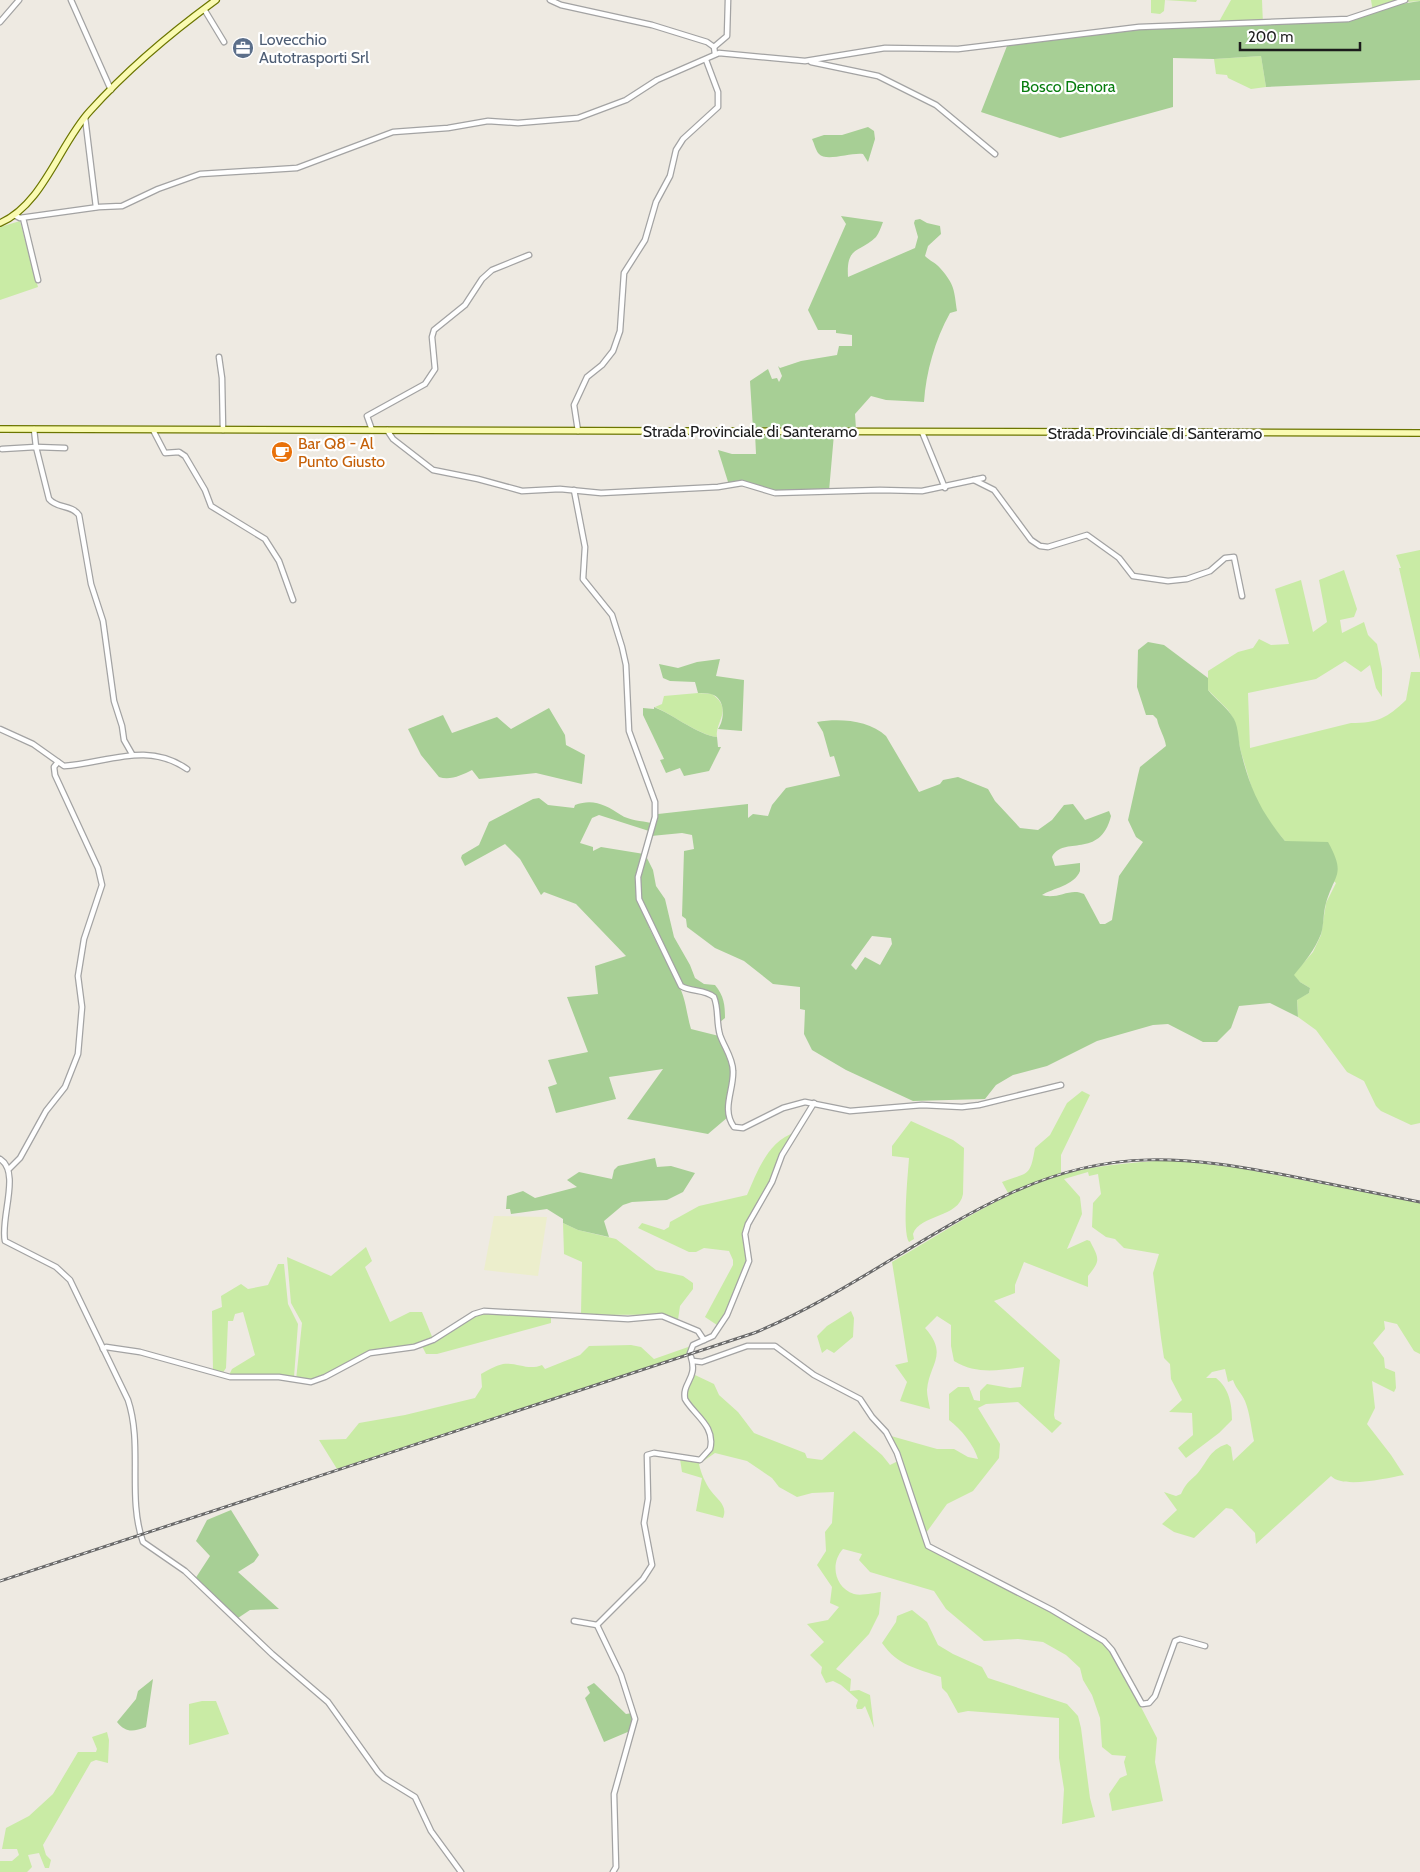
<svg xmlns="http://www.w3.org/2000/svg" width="1420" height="1872" font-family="Cabin,sans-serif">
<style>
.farmland{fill:#eceecc}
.grass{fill:#c9eba5}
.forest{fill:#a7cf95;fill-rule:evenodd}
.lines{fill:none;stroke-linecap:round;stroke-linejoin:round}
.street-casing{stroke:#a3a3a3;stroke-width:7}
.secondary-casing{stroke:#6c7601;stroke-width:8}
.street{stroke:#fff;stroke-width:4.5}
.secondary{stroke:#fafbb2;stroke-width:5.5}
.rail-casing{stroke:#6a6a6a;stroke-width:3}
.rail{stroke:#fff;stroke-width:1;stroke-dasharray:4;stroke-linecap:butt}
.labels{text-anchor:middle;stroke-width:4.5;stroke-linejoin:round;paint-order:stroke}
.service-label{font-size:16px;fill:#4e5e75;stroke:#fff;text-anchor:start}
.park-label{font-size:16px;fill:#077d0e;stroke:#fff}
.street-label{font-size:16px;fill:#1c1c1c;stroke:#fff}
.food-label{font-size:16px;fill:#c56008;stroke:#fff;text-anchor:start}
</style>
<rect width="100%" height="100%" fill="#eeeae2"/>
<!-- farmland -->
<polygon class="farmland" points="494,1216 547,1217 538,1276 484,1270"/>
<!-- grass -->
<g class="grass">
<polygon points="1151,0 1197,0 1196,2 1165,0 1164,11 1160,14 1151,13"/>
<polygon points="1231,0 1262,0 1263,25 1216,27"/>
<polygon points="1371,0 1420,0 1420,1 1407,2 1373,12"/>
<polygon points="1261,56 1266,87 1251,89 1228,78 1227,75 1216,74 1214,59"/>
<polygon points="20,221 38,287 0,300 0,227"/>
<polygon points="1420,550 1420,660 1399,568 1401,568 1396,555"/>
<path d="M1344,570L1357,609L1354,617L1340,620L1342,633L1364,622L1368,635L1377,644L1382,669V697L1376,688L1370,665L1361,672L1345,661L1316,679L1248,693L1250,748L1351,723C1378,723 1387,718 1406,700L1411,672H1420V1123L1411,1125L1381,1111L1376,1106L1364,1081L1347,1072L1316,1030L1298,1017L1297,999L1309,993L1310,988L1300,982L1293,975L1313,952L1321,935L1326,903L1336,883L1285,841L1268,821L1255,799L1241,752L1234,720L1228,710L1208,690V671L1238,652L1253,648L1259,639L1271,645L1289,644L1275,589L1301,580L1313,632L1327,622L1319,580Z"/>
<path d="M698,693L712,694C734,710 715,721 717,737C699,735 673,715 655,707L662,704L664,696Z"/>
<path d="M1082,1091L1090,1095L1061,1155V1173L1008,1193L1002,1182C1029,1172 1030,1177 1035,1148L1050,1135L1067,1103Z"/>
<path d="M911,1121L953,1140L964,1148L963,1194C959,1218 920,1214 913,1234L914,1239L909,1242C902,1231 908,1174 909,1158L892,1156V1146Z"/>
<path d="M796,1132L745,1228L748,1260L720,1327L705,1317L733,1265V1260L729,1251L704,1248L696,1252H689L638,1228L642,1223L664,1230L669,1227L670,1222L699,1206L747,1195C758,1170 768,1141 796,1132Z"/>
<path d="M1171,1160L1240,1168L1420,1203V1354L1414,1351L1397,1324L1384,1321L1385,1329L1373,1343L1384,1358L1385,1368L1395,1372L1396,1388L1394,1392L1372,1381L1375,1408L1367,1424L1391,1455L1404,1475C1387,1478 1343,1489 1331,1476L1256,1544L1255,1533L1232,1509L1226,1508L1194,1538L1174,1532L1162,1524L1177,1510L1164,1492L1176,1496L1181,1494C1185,1485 1188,1482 1196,1475C1207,1464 1208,1450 1227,1444L1231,1447L1233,1461L1254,1441C1251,1428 1250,1413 1245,1401C1241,1392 1237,1391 1233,1380L1228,1382L1225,1369L1212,1372L1206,1378H1216C1229,1388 1232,1404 1232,1420L1219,1433L1186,1458L1178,1448L1193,1435L1192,1413L1169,1412L1182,1400L1171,1379L1170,1364L1164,1358L1161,1338L1153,1273L1159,1254L1124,1248L1115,1239L1106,1237L1092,1227L1093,1203L1101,1194L1098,1174L1089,1176L1088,1172L1064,1179L1080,1197L1082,1214L1067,1249L1087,1240L1090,1241C1099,1259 1101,1260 1088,1276V1287L1024,1262L1015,1285V1293L994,1301L1060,1360L1054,1415L1055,1419L1062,1423L1052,1433L1018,1402L986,1404L978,1408L1000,1444L999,1458L973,1491L947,1504L926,1533L900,1453L891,1436L937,1449H954L968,1457L978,1459C974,1445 961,1429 949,1420V1394L958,1387H969L974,1400L980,1401V1391L987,1384L1010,1388L1021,1387L1024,1367C999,1370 977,1375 954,1361L951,1346V1325L937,1316L925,1328C949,1355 929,1364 927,1390C927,1396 929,1403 930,1409L900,1401L907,1382L895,1365L908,1362L892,1262C942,1233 992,1199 1047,1179C1087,1165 1129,1163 1171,1160Z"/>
<path d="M563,1223L578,1230L616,1239L656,1270L683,1276L693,1283V1289L680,1306L678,1320C652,1311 611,1317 581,1314L582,1262L564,1254Z"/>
<polygon points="366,1247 372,1261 365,1267 390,1322 410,1312 422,1312 433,1339 408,1347 373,1351 315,1381 296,1380 302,1323 291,1303 287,1257 331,1276"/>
<polygon points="278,1264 284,1264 288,1304 298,1324 294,1377 229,1375 232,1369 255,1355 243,1312 235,1314 233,1321 228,1321 226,1368 222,1374 213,1372 212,1311 222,1307 221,1296 241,1284 248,1289 268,1285"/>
<polygon points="851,1311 854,1318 853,1337 834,1353 827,1349 822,1353 817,1336 827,1326"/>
<polygon points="478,1313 551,1315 551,1323 437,1354 426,1354 422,1346 447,1334"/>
<path d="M631,1345L641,1347L654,1359L691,1346L690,1354L337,1469L319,1440L346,1439L359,1423L405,1415L475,1398L482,1387L481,1374C488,1370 495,1366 503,1364C517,1362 528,1371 542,1365L545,1369L580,1355L589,1346Z"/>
<path d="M695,1375L714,1384L719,1395L738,1412L754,1433L805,1453L807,1458L822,1460L854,1431L882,1455L890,1465L900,1460L924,1542L1067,1619L1103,1641L1112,1651L1157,1738L1155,1762L1163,1801L1112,1811L1109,1794L1120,1778L1127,1775L1124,1762L1126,1756L1112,1755L1102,1747L1100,1718L1092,1695L1083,1680L1080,1668L1066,1655L1043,1642L1018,1639L984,1641L946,1609L934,1591L870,1572L859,1560L862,1554L843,1549C830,1563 834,1587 854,1594C861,1596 874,1593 881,1592L879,1614L869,1634L836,1669L851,1679L850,1691L859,1690L870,1695L874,1728L865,1706L862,1709H857L856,1706L858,1700L841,1685L833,1681L826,1683L821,1673L822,1667L810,1655L824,1642L807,1624L828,1620L839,1607L830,1603L832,1587L817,1565L826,1551L825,1532L832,1523L834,1492L812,1493L797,1497L779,1487L772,1478L747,1461L715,1453L699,1464C701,1473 705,1483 711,1491C718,1500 728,1506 723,1518L696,1511L702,1478L682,1472L680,1459L703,1460C735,1430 682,1412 686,1392C687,1387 692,1380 695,1375Z"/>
<path d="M912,1610L927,1622L938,1645L953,1654L982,1667L988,1678L1067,1704L1078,1716L1081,1728L1090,1798L1095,1817L1062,1824L1064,1789L1059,1758V1718L968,1711L958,1713L947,1693L942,1688L941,1677C916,1668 898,1666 882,1643L896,1622L897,1616Z"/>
<polygon points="202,1701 216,1701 229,1734 189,1745 189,1704"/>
<polygon points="107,1732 109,1740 108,1763 96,1760 91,1762 43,1845 46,1855 51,1860 49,1868 45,1868 39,1853 28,1855 32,1867 27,1872 0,1872 0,1861 12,1861 19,1855 17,1849 2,1849 6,1828 29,1816 53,1794 78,1752 96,1752 97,1749 92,1737"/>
</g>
<!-- forest -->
<g class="forest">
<polygon points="1420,1 1420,80 1266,87 1261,56 1214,59 1173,58 1173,107 1060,138 981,112 1007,46 1130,30 1350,21 1388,6"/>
<path d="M868,127L874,131L875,139L868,162L863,154C852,152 826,162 819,154C816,151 814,143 812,139L824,135H842Z"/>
<path d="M841,216L883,222C881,227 879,233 876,237C860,253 846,245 848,277L915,248L918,237L914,223L915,220L920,219L927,223L940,226L941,234L928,246L925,256C930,261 936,263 940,268C955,285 954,290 957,311L950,313C935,340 926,372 924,402L886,400L871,396L855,414L856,429H753L750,381L768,369L772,379L777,378L779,382L782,376L778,366L780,368L801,361L837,355L839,346H852V335L836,333V330H818L808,310L846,224Z"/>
<polygon points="755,433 834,434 829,491 779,492 748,483 729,485 718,450 732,454 756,454"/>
<path d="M1148,642L1164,645L1208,678V690C1216,700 1227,707 1234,719C1239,729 1238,741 1241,752C1250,789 1261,812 1285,841L1328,842C1346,875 1335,873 1326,903C1323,913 1324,924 1321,934C1315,949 1305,962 1294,975L1300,982L1310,988L1309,993L1297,1000L1298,1017L1270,1003L1239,1006L1231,1028L1217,1042H1203L1168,1024L1153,1025L1097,1041L1047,1066L1013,1075L996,1085L985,1099L913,1101L846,1070L812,1050L804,1034L805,1010L800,1009V987L773,984L744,961L715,948L687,927L686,919L682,916L684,851L694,849L692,835L682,833L651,836L658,814L748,804V818L753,814L768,816L772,805L786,788L840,776L834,756L830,757L823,732L817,722C839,718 869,720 886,736L919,792L940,784L943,780L958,777L988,789L995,801L1020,828L1038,830L1052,820L1064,805L1073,804L1085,820L1109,811L1111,816C1100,860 1063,835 1052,857L1055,866L1080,863V871C1074,886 1053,888 1042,895C1058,900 1070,887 1084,894L1100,924H1105L1112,920L1119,876L1143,842L1136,837L1128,820L1138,775L1140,767L1166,746C1165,737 1159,729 1157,719L1153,715H1146L1137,687L1138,650ZM872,936L891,938L892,944L880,965L865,957L856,970L851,965Z"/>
<path d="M720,659L716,676L744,680L742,731L718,729C725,720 726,698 711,694C707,693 702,693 698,693L695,682L670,681L663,678L659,664L678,668L697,662Z"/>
<path d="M654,707C674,715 698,735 717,737L718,747H721L709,771L684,776L680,768L666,773L660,760L664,759L643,715V708L654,709Z"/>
<path d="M549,708L565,735L566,745L585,755L582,784L536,773L479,779L472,770C462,775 450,781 439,777L421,755L408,729L443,715L452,733L497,717L511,729Z"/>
<path d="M539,798L548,805L574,808L575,805C593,798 606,805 621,815C628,820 642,821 651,823L649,831L599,815L592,818L580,843L593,847V851L601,847L644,854C627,910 659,940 680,988C686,1000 687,1016 691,1029L719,1036L732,1069L728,1117L708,1134L627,1119L663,1069L609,1077L616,1099L556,1113L548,1087L557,1084L548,1060L588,1052L567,997L598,994L595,966L626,956L576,904L544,892L541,895L520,859L505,844L465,866L461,858L462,855L479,845L489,822L533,799Z"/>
<path d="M646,856L653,870L656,886L665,899L674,937L690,965L695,978L704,984L715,985C724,996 725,1005 725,1018L720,1022L714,994L682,985L640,897L639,882Z"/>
<polygon points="655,1158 657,1167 671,1166 695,1173 683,1192 667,1200 632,1202 623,1205 604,1221 609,1237 578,1230 563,1223 563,1219 547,1209 511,1214 510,1209 506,1209 507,1196 523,1191 535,1198 577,1187 567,1180 579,1172 612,1179 614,1170 618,1166"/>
<polygon points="231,1510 259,1555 254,1562 238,1572 279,1609 250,1610 238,1618 195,1579 210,1556 196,1541 207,1520"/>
<path d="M153,1679L146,1727C133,1732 126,1733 117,1722L136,1699L138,1691Z"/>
<polygon points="594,1683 626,1714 632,1713 633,1724 630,1731 604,1742 585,1698 590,1693 587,1687"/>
</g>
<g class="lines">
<!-- street casing -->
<g class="street-casing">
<g id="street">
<polyline points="71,0 111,90"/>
<polyline points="550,0 561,5 652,25 707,42 714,47 715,54"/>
<polyline points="204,9 224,42"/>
<polyline points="0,22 19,0"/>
<polyline points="714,47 727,36 728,0"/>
<polyline points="811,62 878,76 936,105 995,154"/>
<polyline points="85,117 96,207"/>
<polyline points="14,215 20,218 99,207 122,206 158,189 200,174 297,168 393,132 448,128 488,121 518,123 578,118 626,100 657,80 719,53 805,61 885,48 958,49 1139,27 1348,19 1405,0"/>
<polyline points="23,218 38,280"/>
<polyline points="219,357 222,378 223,430"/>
<path d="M34,429L36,447L49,499C57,509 71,504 79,515L91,584L103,621L114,701L122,726L124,740L132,754"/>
<polyline points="153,430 165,453 179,452 185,456 205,490 211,506 265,539 279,561 293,600"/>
<polyline points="372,430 367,416 425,384 435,369 432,337 434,330 465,305 482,279 492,270 529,255"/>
<polyline points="387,430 393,439 433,470 478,479 522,491 560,489 601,493 718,487 742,483 775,493 880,490 922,491 983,478"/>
<polyline points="578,431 574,405 587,377 602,365 613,351 620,331 624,273 645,240 656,202 670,176 676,150 683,139 718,107 718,92 706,60"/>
<polyline points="922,432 945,488"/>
<polyline points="2,449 36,447 65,448"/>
<polyline points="974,480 994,490 1031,540 1040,546 1048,547 1087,535 1119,558 1133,576 1168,581 1187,579 1210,571 1225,558 1234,557 1242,596"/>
<path d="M574,490L585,547L583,579L612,615L622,647L626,665L629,731L655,802V817L638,877L639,899L681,986C691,992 705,989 714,997C719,1009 716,1022 720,1035C724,1047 733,1058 733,1071C734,1090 721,1109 734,1127L743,1128L783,1108L805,1102L850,1111L922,1105L962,1107L979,1105L1061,1085"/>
<path d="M0,729L33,744L64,766C107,763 147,741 187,769"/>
<path d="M0,1159C21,1172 0,1218 5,1241L56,1267L70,1280L128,1400C143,1445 127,1497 143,1542L185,1571L272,1654L328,1702L378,1772L384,1778L415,1797L431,1831L461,1872"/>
<polyline points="9,1169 20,1158 46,1111 65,1087 78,1054 82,1007 78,976 84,939 102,885 98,868 55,775 54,767 58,762"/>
<polyline points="103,1349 106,1347 140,1352 230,1377 279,1377 311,1382 325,1377 370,1353 414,1347 433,1340 474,1314 484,1311 628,1319 662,1316 698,1331 704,1340"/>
<polyline points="690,1353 693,1345 713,1336 727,1315 749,1261 745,1234 748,1224 772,1182 782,1155 814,1103"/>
<polyline points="693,1361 702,1362 747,1346 775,1346 814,1375 860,1399 872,1417 886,1432 897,1453 928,1546 1052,1610 1104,1641 1112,1650 1142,1704 1149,1703 1155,1696 1175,1641 1180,1639 1205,1646"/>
<polyline points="574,1621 597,1625"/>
<path d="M613,1872L616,1867L614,1794L635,1719L621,1675L597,1625L643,1579L652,1565L644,1523L648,1499L647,1455L654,1453L700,1460L710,1449C716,1426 694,1415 685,1399C682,1382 698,1379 691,1357"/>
</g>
</g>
<!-- secondary casing -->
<g class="secondary-casing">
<g id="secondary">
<path d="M0,223C43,205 60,143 90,111C127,70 172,32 216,0"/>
<polyline points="0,429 1420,433"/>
</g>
</g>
<!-- street -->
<use href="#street" class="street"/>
<!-- secondary -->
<use href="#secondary" class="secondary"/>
<!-- rail casing -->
<g class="rail-casing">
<path id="rail" d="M0,1581L754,1333C844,1296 921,1235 1009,1194C1110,1147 1185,1156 1290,1176C1333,1185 1377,1193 1420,1202"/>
</g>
<!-- rail -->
<use href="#rail" class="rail"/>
</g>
<!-- icons -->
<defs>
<g id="office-disc" transform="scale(1.125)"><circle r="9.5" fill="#5c6f8a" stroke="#fff"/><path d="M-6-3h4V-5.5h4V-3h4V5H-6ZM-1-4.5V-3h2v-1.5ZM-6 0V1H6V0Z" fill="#fff"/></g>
<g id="cafe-disc" transform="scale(1.125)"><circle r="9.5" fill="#e8710a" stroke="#fff"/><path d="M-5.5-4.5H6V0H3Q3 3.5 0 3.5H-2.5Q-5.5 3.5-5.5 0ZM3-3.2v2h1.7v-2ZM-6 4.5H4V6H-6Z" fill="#fff"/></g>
</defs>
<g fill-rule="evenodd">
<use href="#office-disc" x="243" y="48"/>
<use href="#cafe-disc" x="282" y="452"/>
</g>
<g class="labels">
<!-- service labels -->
<g class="service-label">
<text x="259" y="45">Lovecchio<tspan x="259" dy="18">Autotrasporti Srl</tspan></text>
</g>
<!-- park labels -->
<g class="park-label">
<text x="1068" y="92">Bosco Denora</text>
</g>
<!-- street labels -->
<g class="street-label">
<text x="750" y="437">Strada Provinciale di Santeramo</text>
<text x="1155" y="439">Strada Provinciale di Santeramo</text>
</g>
<!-- food labels -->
<g class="food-label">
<text x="298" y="449">Bar Q8 - Al<tspan x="298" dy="18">Punto Giusto</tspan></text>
</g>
</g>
<!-- scale -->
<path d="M1240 42v8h120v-8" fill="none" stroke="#1c1c1c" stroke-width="2.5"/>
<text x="1248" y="42" font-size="15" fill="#1c1c1c" stroke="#ffffff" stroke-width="4" paint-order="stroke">200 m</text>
</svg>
